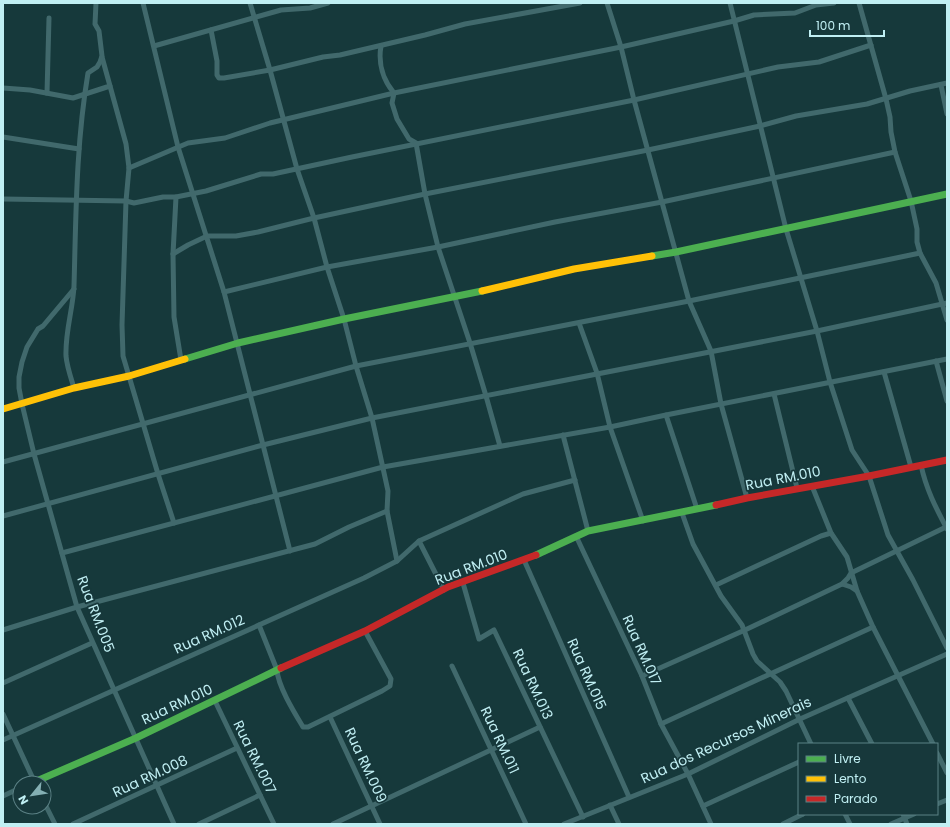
<svg xmlns="http://www.w3.org/2000/svg" width="950" height="827" font-family="Poppins,sans-serif">
<style>
.lines{fill:none;stroke-linecap:round;stroke-linejoin:round}
.street{stroke:#41696c;stroke-width:5}
.fast{stroke:#4caf50;stroke-width:7}
.slow{stroke:#ffc107;stroke-width:7}
.jam{stroke:#c62828;stroke-width:7}
.labels{text-anchor:middle;stroke-width:3.5;stroke-linejoin:round;paint-order:stroke}
.street-label{font-size:14px;fill:#c0eff3;stroke:#17383b}
</style>
<rect width="100%" height="100%" fill="#16393b"/>
<g class="lines">
<!-- street -->
<g class="street">
<polyline points="143,3 178,147 224,292 290,551"/>
<polyline points="250,3 270,70 297,169 314,218 327,267 344,319 356,366 372,418 388,491 387,511 397,561"/>
<polyline points="607,3 621,47 634,100 689,301 711,351 721,404 747,498"/>
<polyline points="730,3 786,229 817,331 830,382 852,450 869,476 888,535 913,580 947,648"/>
<polyline points="859,3 886,99 890,117 891,132 895,152 911,201 917,229 917,242 920,253 936,283 947,320"/>
<polyline points="211,30 217,61 217,75 219,78 224,78 270,70 323,57 340,55 425,35 465,24 580,3"/>
<polyline points="154,46 281,10 310,8 328,3"/>
<path d="M381,46C378,63 383,80 394,93L392,103L397,119L409,139L416,143L425,194L438,247L470,343L486,396L500,446"/>
<polyline points="941,85 947,114"/>
<polyline points="110,86 126,144 129,168 126,201 122,325 123,356 158,474 174,523"/>
<polyline points="3,88 30,90 73,98 110,86 102,57"/>
<polyline points="47,93 49,18"/>
<polyline points="3,137 79,149"/>
<polyline points="129,168 188,143 225,138 270,123 394,93 621,47 734,21 754,15 795,13 816,5 834,3"/>
<polyline points="176,197 173,254 174,317 181,360"/>
<polyline points="3,199 126,201 134,203 163,197 176,197 206,191 261,174 273,174 352,157 634,100 778,67 819,62 871,45"/>
<polyline points="173,254 188,245 207,236 236,236 258,232 314,218 425,194 648,150 760,126 796,116 867,104 910,91 947,83"/>
<polyline points="74,289 43,326 38,329 27,347 22,362 19,377 19,388 22,404 34,454 77,607 174,824"/>
<polyline points="224,292 327,267 438,247 555,222 662,202 895,152"/>
<polyline points="579,323 597,373 610,427 643,521"/>
<polyline points="936,361 947,401"/>
<polyline points="884,372 911,467"/>
<path d="M74,388C71,378 67,367 66,356C65,332 73,309 74,286C76,215 76,144 88,73L97,67L100,62L102,56L99,31L95,24L96,3"/>
<polyline points="774,394 797,488"/>
<polyline points="666,415 697,509"/>
<polyline points="563,435 588,531"/>
<polyline points="3,462 356,366 689,301 920,253"/>
<path d="M921,465C926,489 936,508 947,529"/>
<polyline points="812,486 831,533 847,557 857,591 873,627 933,744"/>
<polyline points="682,513 693,544 721,596 742,625 753,654 757,661 780,682 786,691 811,744"/>
<polyline points="3,516 263,445 372,418 817,331 947,303"/>
<polyline points="576,536 642,676 661,724 688,774 711,824"/>
<polyline points="419,541 444,590"/>
<polyline points="62,553 383,467 610,427 666,415 947,359"/>
<polyline points="524,560 629,797"/>
<polyline points="463,583 479,639 494,630 583,817"/>
<polyline points="842,584 851,587 857,591"/>
<polyline points="716,585 821,536 831,533"/>
<path d="M259,625L277,670C278,686 294,712 303,727H308L382,691L390,686L391,679L365,631"/>
<polyline points="3,630 77,607 315,544 349,527 387,511"/>
<polyline points="452,666 526,824"/>
<polyline points="642,676 745,630 842,584 848,578 851,573 946,527"/>
<polyline points="3,683 92,643"/>
<polyline points="848,698 872,744"/>
<polyline points="215,701 274,824"/>
<polyline points="3,714 35,783"/>
<polyline points="330,717 380,824"/>
<polyline points="661,724 873,627"/>
<polyline points="3,740 364,578 397,561 419,541 523,494 575,480"/>
<polyline points="937,753 947,773"/>
<polyline points="3,796 20,788"/>
<polyline points="44,802 55,824"/>
<polyline points="937,804 947,800"/>
<polyline points="610,805 619,824"/>
<polyline points="703,806 799,762"/>
<polyline points="845,814 850,824"/>
<polyline points="903,814 907,824"/>
<polyline points="73,824 237,748"/>
<polyline points="199,824 260,795"/>
<polyline points="333,824 540,727"/>
<polyline points="564,824 688,774 800,719 947,654"/>
<polyline points="783,824 803,814"/>
<polyline points="891,824 914,814"/>
</g>
<!-- fast -->
<g class="fast">
<polyline points="652,256 676,252 947,194"/>
<polyline points="185,359 238,343 344,319 482,291"/>
<polyline points="536,555 588,531 716,505"/>
<polyline points="32,783 136,738 281,668"/>
</g>
<!-- slow -->
<g class="slow">
<polyline points="482,291 574,269 652,256"/>
<polyline points="3,409 74,388 129,376 185,359"/>
</g>
<!-- jam -->
<g class="jam">
<polyline points="716,505 747,498 869,476 947,460"/>
<polyline points="281,668 365,631 448,587 536,555"/>
</g>
</g>
<g class="labels">
<!-- street labels -->
<g class="street-label">
<text transform="translate(783 478) rotate(-11)" y="5">Rua RM.010</text>
<text transform="translate(471 567) rotate(-21)" y="5">Rua RM.010</text>
<text transform="translate(96 614) rotate(69)" y="5">Rua RM.005</text>
<text transform="translate(209 634) rotate(-24)" y="5">Rua RM.012</text>
<text transform="translate(642 650) rotate(66)" y="5">Rua RM.017</text>
<text transform="translate(587 674) rotate(66)" y="5">Rua RM.015</text>
<text transform="translate(533 684) rotate(65)" y="5">Rua RM.013</text>
<text transform="translate(177 704) rotate(-25)" y="5">Rua RM.010</text>
<text transform="translate(500 740) rotate(65)" y="5">Rua RM.011</text>
<text transform="translate(726 740) rotate(-25)" y="5">Rua dos Recursos Minerais</text>
<text transform="translate(255 757) rotate(64)" y="5">Rua RM.007</text>
<text transform="translate(366 765) rotate(65)" y="5">Rua RM.009</text>
<text transform="translate(150 776) rotate(-25)" y="5">Rua RM.008</text>
</g>
</g>
<!-- border -->
<rect width="950" height="827" fill="none" stroke="#c0eff3" stroke-width="8"/>
<!-- legend -->
<rect x="798" y="743" width="140" height="72" fill="#17383b" stroke="#5b8185"/>
<rect x="806" y="756" width="20" height="6" fill="#4caf50" stroke="#5b8185"/>
<text x="834" y="763" font-size="12" fill="#c0eff3">Livre</text>
<rect x="806" y="776" width="20" height="6" fill="#ffc107" stroke="#5b8185"/>
<text x="834" y="783" font-size="12" fill="#c0eff3">Lento</text>
<rect x="806" y="796" width="20" height="6" fill="#c62828" stroke="#5b8185"/>
<text x="834" y="803" font-size="12" fill="#c0eff3">Parado</text>
<!-- north arrow -->
<g transform="translate(32 795) rotate(240)"><circle r="19" fill="#17383b" stroke="#5b8185"/>
<path d="M0-3L7 15L0 10L-7 15Z" fill="#84afb3"/>
<text y="-6" font-size="11" font-weight="bold" text-anchor="middle" fill="#c0eff3">N</text>
</g>
<!-- scale -->
<path d="M810 30v6h74v-6" fill="none" stroke="#c0eff3" stroke-width="2"/>
<text x="816" y="30" font-size="12" fill="#c0eff3" stroke="#17383b" stroke-width="3" paint-order="stroke">100 m</text>
</svg>
